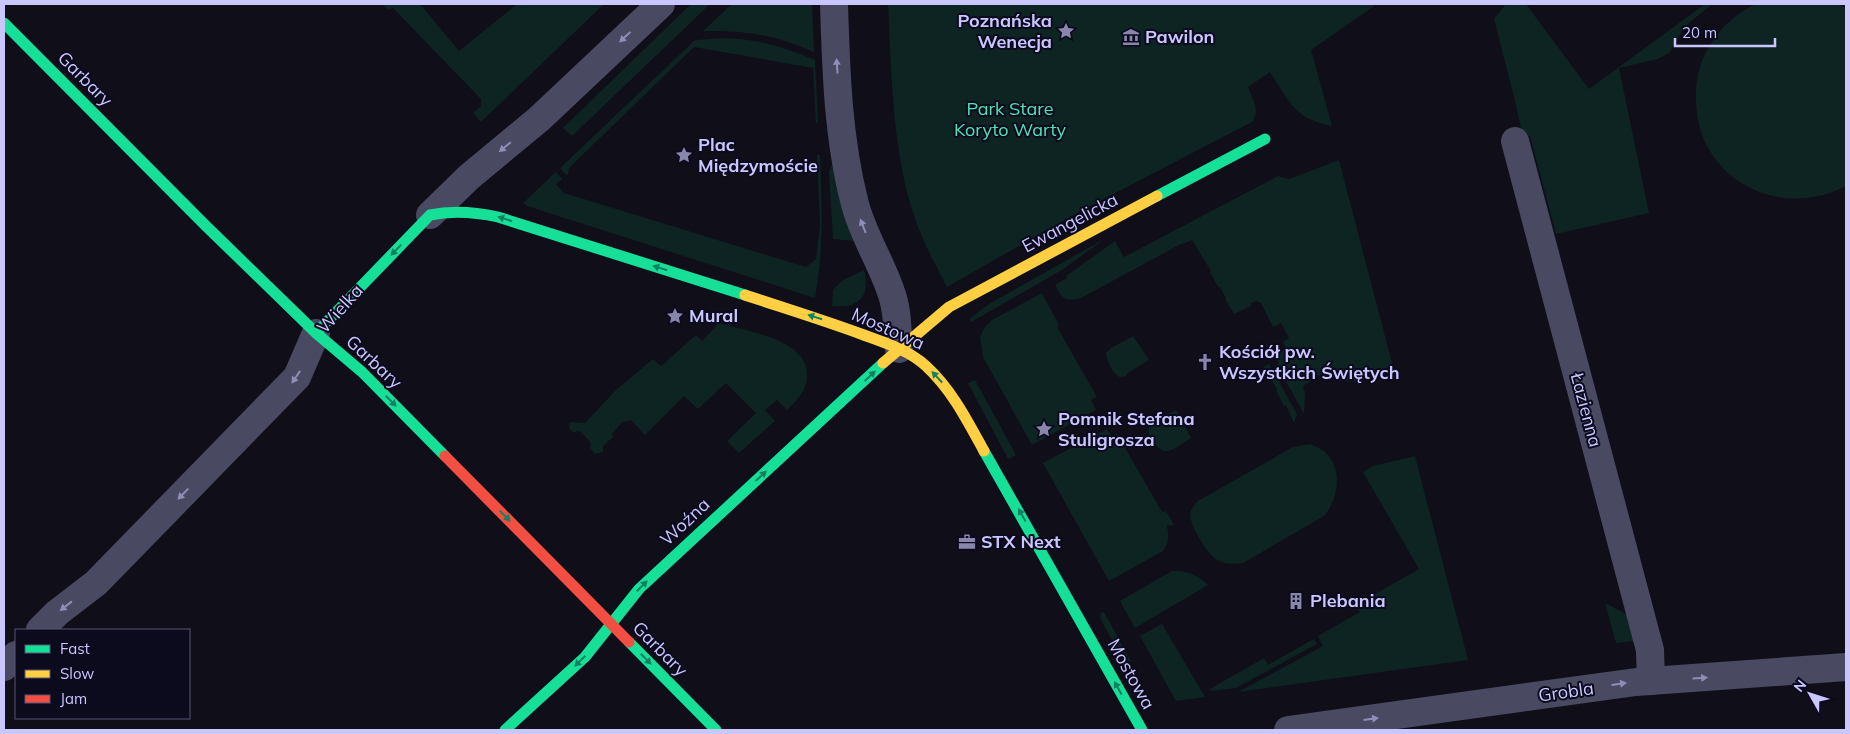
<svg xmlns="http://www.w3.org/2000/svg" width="1850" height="734" font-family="Mulish,sans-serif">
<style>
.green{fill:#0d2423}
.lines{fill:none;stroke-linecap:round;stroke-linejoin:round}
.street{stroke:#494a62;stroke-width:28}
.fast{stroke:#16e098;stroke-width:11}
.slow{stroke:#ffcf43;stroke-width:11}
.jam{stroke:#f24e42;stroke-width:11}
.oneway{fill:#908eb8}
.oneway2{fill:#128061}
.labels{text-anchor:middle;stroke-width:4;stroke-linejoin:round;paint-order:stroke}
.poi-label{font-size:18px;font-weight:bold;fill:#cac6ff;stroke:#0c0a1d;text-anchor:start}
.street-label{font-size:18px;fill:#cac6ff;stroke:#0c0a1d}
.park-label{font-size:18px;fill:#4ce5b6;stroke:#0c0a1d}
</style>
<rect width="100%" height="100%" fill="#100e19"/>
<!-- green -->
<g class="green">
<polygon points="382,4 420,4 459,51 517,4 604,4 481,122 473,113 481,106 481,99 393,8 388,10"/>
<polygon points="691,4 710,4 572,136 563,128"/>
<path d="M732,4H812L814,52C776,35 744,30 703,31Z"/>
<path d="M888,4H1377L1311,50L1332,126C1293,118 1290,102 1270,72L1248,87C1252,99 1261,111 1252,122L1075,214L947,287C939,271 930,256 923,239C892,168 892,81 888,4Z"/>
<polygon points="1506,4 1526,4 1589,89 1705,4 1712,4 1688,24 1679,36 1669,53 1658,59 1619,68 1649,213 1556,234 1530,136 1523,138 1515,101 1494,19"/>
<path d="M1757,4H1837L1846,8V186C1779,221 1697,179 1696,100C1695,78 1701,57 1714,39C1725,24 1740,10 1757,4Z"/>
<path d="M724,38C756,39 785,47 815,60L818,123H816L813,68L694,47L569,168L568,174L566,175L560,168L695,40Z"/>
<path d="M817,155H820C822,204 824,249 815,298L527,206L523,203L556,172L562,179L556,184L564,193L806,267L816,259L820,226Z"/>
<path d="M1339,160L1394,371C1382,374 1357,384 1346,381C1339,379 1335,373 1331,368L1303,386L1305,394L1304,414L1277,365L1279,363L1274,354L1284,350L1285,346L1283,342L1289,338L1281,323L1273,327L1261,303L1256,301L1250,304L1251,306L1234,314L1225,299L1226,298L1220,287H1218L1210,272L1211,271L1192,240L1179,245L1081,298C1065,303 1062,298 1055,285L1067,278L1066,276L1115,241L1124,257L1278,176L1289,179Z"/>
<polygon points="832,164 847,223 854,241 833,239 829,172"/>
<polygon points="1106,238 1062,270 971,322 969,319 989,304"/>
<path d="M864,270C871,297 858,309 832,306L833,290L843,280Z"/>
<polygon points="1042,293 1059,325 1057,327 1097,397 1091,400 1096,410 1032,445 983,357 980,337 985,327 992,320"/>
<path d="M719,323C746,331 807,339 807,374C807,391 798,399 787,410L777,400L765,410L775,421L739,453L727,441L756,413L726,383L698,409L684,396L645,435L631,420L622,422L612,434L613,437L603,446V452L595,454L590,448L591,443L581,432L577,431L574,433L569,428L570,422L585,423L615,391L653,359L661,366L696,335L702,341Z"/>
<path d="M1133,336L1149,360L1126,374L1127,376L1119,377C1112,372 1107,362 1106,353L1111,348Z"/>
<polygon points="1269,364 1297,414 1294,423 1286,405 1284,406 1276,390 1277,389 1263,367"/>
<polygon points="975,380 1016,455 1008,459 968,383"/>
<path d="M1175,410L1177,411L1191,438C1184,442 1174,451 1166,451C1158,452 1144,432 1150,425C1153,421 1155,423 1160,421L1159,419Z"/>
<path d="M1107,429L1112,437L1117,434L1162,512L1166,511L1174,525L1167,526C1169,536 1169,542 1163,551L1109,581L1043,463Z"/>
<path d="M1310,444C1316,447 1323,449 1327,454C1343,472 1338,499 1324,516L1243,563C1233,564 1224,565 1216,559C1207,554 1190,525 1190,515C1191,509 1194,505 1198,501L1293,447Z"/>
<polygon points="1415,456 1468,660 1238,692 1323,646 1318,636 1360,612 1356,605 1419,569 1363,472 1373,466"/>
<path d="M1172,571C1187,570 1197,575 1208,585L1135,628L1120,601Z"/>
<polygon points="1605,603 1628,615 1635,641 1616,643"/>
<polygon points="1104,612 1131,661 1125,664 1100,618 1101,613"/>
<polygon points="1162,624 1205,697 1176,701 1140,636"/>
<polygon points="1314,639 1317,644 1236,688 1211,691 1210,689 1264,658 1268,665"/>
</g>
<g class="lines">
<!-- street -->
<g class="street">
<path d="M834,4C836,71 838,139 855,204C863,235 881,262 891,292C898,310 897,330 899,349"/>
<polyline points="1515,141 1650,650 1651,681"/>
<polyline points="430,215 469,177 539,119 661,4"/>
<polyline points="40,630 57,613 96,583 297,377 316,333"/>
<polyline points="4,667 16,655"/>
<polyline points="1288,730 1636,682 1846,667"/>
</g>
<!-- fast -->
<g class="fast">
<polyline points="4,23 206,226 316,333 362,372 445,456"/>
<polyline points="1157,196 1265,139"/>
<path d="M316,333L430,215C454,210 475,212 498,217L745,295"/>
<polyline points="984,451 1142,730"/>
<polyline points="629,642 716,730"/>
<polyline points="505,730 585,657 639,589 883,363"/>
</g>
<!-- slow -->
<g class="slow">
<path d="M745,295C784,308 823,320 861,334C883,342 909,350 926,366C952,390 967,420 984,451"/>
<polyline points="883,363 949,307 1157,196"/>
</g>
<!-- jam -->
<polyline class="jam" points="445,456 629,642"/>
</g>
<!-- one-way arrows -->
<defs><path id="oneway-solid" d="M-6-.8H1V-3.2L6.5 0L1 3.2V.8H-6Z" transform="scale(1.25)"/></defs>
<g class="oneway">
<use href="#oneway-solid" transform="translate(625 37) rotate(137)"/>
<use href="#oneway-solid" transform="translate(837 66) rotate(-94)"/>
<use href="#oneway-solid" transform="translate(505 147) rotate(140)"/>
<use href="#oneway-solid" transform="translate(863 226) rotate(-111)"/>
<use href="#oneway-solid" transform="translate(296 377) rotate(124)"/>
<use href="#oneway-solid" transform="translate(183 494) rotate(134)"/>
<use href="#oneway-solid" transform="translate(66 606) rotate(142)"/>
<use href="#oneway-solid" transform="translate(1700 678) rotate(-4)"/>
<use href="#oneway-solid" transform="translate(1619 684) rotate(-8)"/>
<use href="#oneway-solid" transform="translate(1371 719) rotate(-8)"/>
</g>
<g class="oneway2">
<use href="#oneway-solid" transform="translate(505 219) rotate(-163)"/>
<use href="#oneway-solid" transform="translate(396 250) rotate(134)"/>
<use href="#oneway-solid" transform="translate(660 268) rotate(-162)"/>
<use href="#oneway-solid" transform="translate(815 317) rotate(-162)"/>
<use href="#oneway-solid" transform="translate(870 376) rotate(-43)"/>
<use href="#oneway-solid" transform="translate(937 377) rotate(-133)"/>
<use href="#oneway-solid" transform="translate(391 401) rotate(45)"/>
<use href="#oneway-solid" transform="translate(761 476) rotate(-43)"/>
<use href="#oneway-solid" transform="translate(1022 515) rotate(-119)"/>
<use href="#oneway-solid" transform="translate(505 516) rotate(45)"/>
<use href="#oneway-solid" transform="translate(642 586) rotate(-45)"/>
<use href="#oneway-solid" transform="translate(646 659) rotate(45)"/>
<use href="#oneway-solid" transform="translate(580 661) rotate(136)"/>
<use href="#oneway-solid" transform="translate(1118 688) rotate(-119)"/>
</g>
<!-- icons -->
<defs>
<g id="sight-bare" transform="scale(1.35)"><path d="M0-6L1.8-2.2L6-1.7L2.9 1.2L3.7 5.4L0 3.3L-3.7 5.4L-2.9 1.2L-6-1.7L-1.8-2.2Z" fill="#8986ae" stroke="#0c0a1d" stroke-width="2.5" paint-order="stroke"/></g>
<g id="museum-bare" transform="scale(1.35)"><path d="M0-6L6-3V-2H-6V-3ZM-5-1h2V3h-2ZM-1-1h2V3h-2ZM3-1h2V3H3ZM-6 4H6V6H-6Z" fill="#8986ae" stroke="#0c0a1d" stroke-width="2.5" paint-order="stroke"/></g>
<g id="church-bare" transform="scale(1.35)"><path d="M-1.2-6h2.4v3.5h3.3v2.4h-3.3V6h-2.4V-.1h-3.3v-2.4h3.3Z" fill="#8986ae" stroke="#0c0a1d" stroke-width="2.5" paint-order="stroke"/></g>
<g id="office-bare" transform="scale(1.35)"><path d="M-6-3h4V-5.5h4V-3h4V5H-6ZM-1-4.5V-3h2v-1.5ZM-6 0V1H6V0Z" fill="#8986ae" stroke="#0c0a1d" stroke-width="2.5" paint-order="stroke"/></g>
<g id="building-bare" transform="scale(1.35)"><path d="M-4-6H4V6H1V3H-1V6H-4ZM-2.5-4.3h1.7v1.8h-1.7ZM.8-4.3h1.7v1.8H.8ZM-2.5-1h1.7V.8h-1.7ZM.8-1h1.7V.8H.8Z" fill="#8986ae" stroke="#0c0a1d" stroke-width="2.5" paint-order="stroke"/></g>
</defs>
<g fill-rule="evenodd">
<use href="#sight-bare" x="1066" y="31"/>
<use href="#museum-bare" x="1131" y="37"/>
<use href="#sight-bare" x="684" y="155"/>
<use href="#sight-bare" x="675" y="316"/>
<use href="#church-bare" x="1205" y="362"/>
<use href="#sight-bare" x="1044" y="429"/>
<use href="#office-bare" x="967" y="542"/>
<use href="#building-bare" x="1296" y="601"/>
</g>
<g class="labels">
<!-- poi labels -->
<g class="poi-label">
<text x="1052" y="27" text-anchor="end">Poznańska<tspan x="1052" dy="21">Wenecja</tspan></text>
<text x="1145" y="43">Pawilon</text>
<text x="698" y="151">Plac<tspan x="698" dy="21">Międzymoście</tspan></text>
<text x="689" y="322">Mural</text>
<text x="1219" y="358">Kościół pw.<tspan x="1219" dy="21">Wszystkich Świętych</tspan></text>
<text x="1058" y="425">Pomnik Stefana<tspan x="1058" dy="21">Stuligrosza</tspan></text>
<text x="981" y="548">STX Next</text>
<text x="1310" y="607">Plebania</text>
</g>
<!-- street labels -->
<g class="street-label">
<text transform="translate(85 79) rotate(45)" y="6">Garbary</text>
<text transform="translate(1070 223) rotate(-28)" y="6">Ewangelicka</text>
<text transform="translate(340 309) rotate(-48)" y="6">Wielka</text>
<text transform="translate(888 329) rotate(24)" y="6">Mostowa</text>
<text transform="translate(374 362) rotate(43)" y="6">Garbary</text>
<text transform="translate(1586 410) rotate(75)" y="6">Łazienna</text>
<text transform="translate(685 522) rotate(-43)" y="6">Woźna</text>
<text transform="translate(660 649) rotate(45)" y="6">Garbary</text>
<text transform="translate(1131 674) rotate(61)" y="6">Mostowa</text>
<text transform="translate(1566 692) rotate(-8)" y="6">Grobla</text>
</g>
<!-- park labels -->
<g class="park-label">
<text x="1010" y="115">Park Stare<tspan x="1010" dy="21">Koryto Warty</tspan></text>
</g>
</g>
<!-- border -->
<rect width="1850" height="734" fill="none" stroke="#cac6ff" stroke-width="10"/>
<!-- legend -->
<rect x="15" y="629" width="175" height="90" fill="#0c0a1d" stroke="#585577"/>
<rect x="25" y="645" width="25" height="8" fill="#16e098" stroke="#585577"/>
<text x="60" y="654" font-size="15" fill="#cac6ff">Fast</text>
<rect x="25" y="670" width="25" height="8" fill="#ffcf43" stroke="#585577"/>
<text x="60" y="679" font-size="15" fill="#cac6ff">Slow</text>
<rect x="25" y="695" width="25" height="8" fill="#f24e42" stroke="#585577"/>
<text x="60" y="704" font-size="15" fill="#cac6ff">Jam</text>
<!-- north arrow -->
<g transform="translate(1810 694) rotate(309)" stroke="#0c0a1d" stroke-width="4" paint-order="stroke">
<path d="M0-4L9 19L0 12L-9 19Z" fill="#cac6ff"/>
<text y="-8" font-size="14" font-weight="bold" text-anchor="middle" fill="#cac6ff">N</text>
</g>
<!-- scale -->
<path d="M1675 38v8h100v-8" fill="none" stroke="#cac6ff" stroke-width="2.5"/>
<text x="1682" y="38" font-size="15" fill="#cac6ff" stroke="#0c0a1d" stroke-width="4" paint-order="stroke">20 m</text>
</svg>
